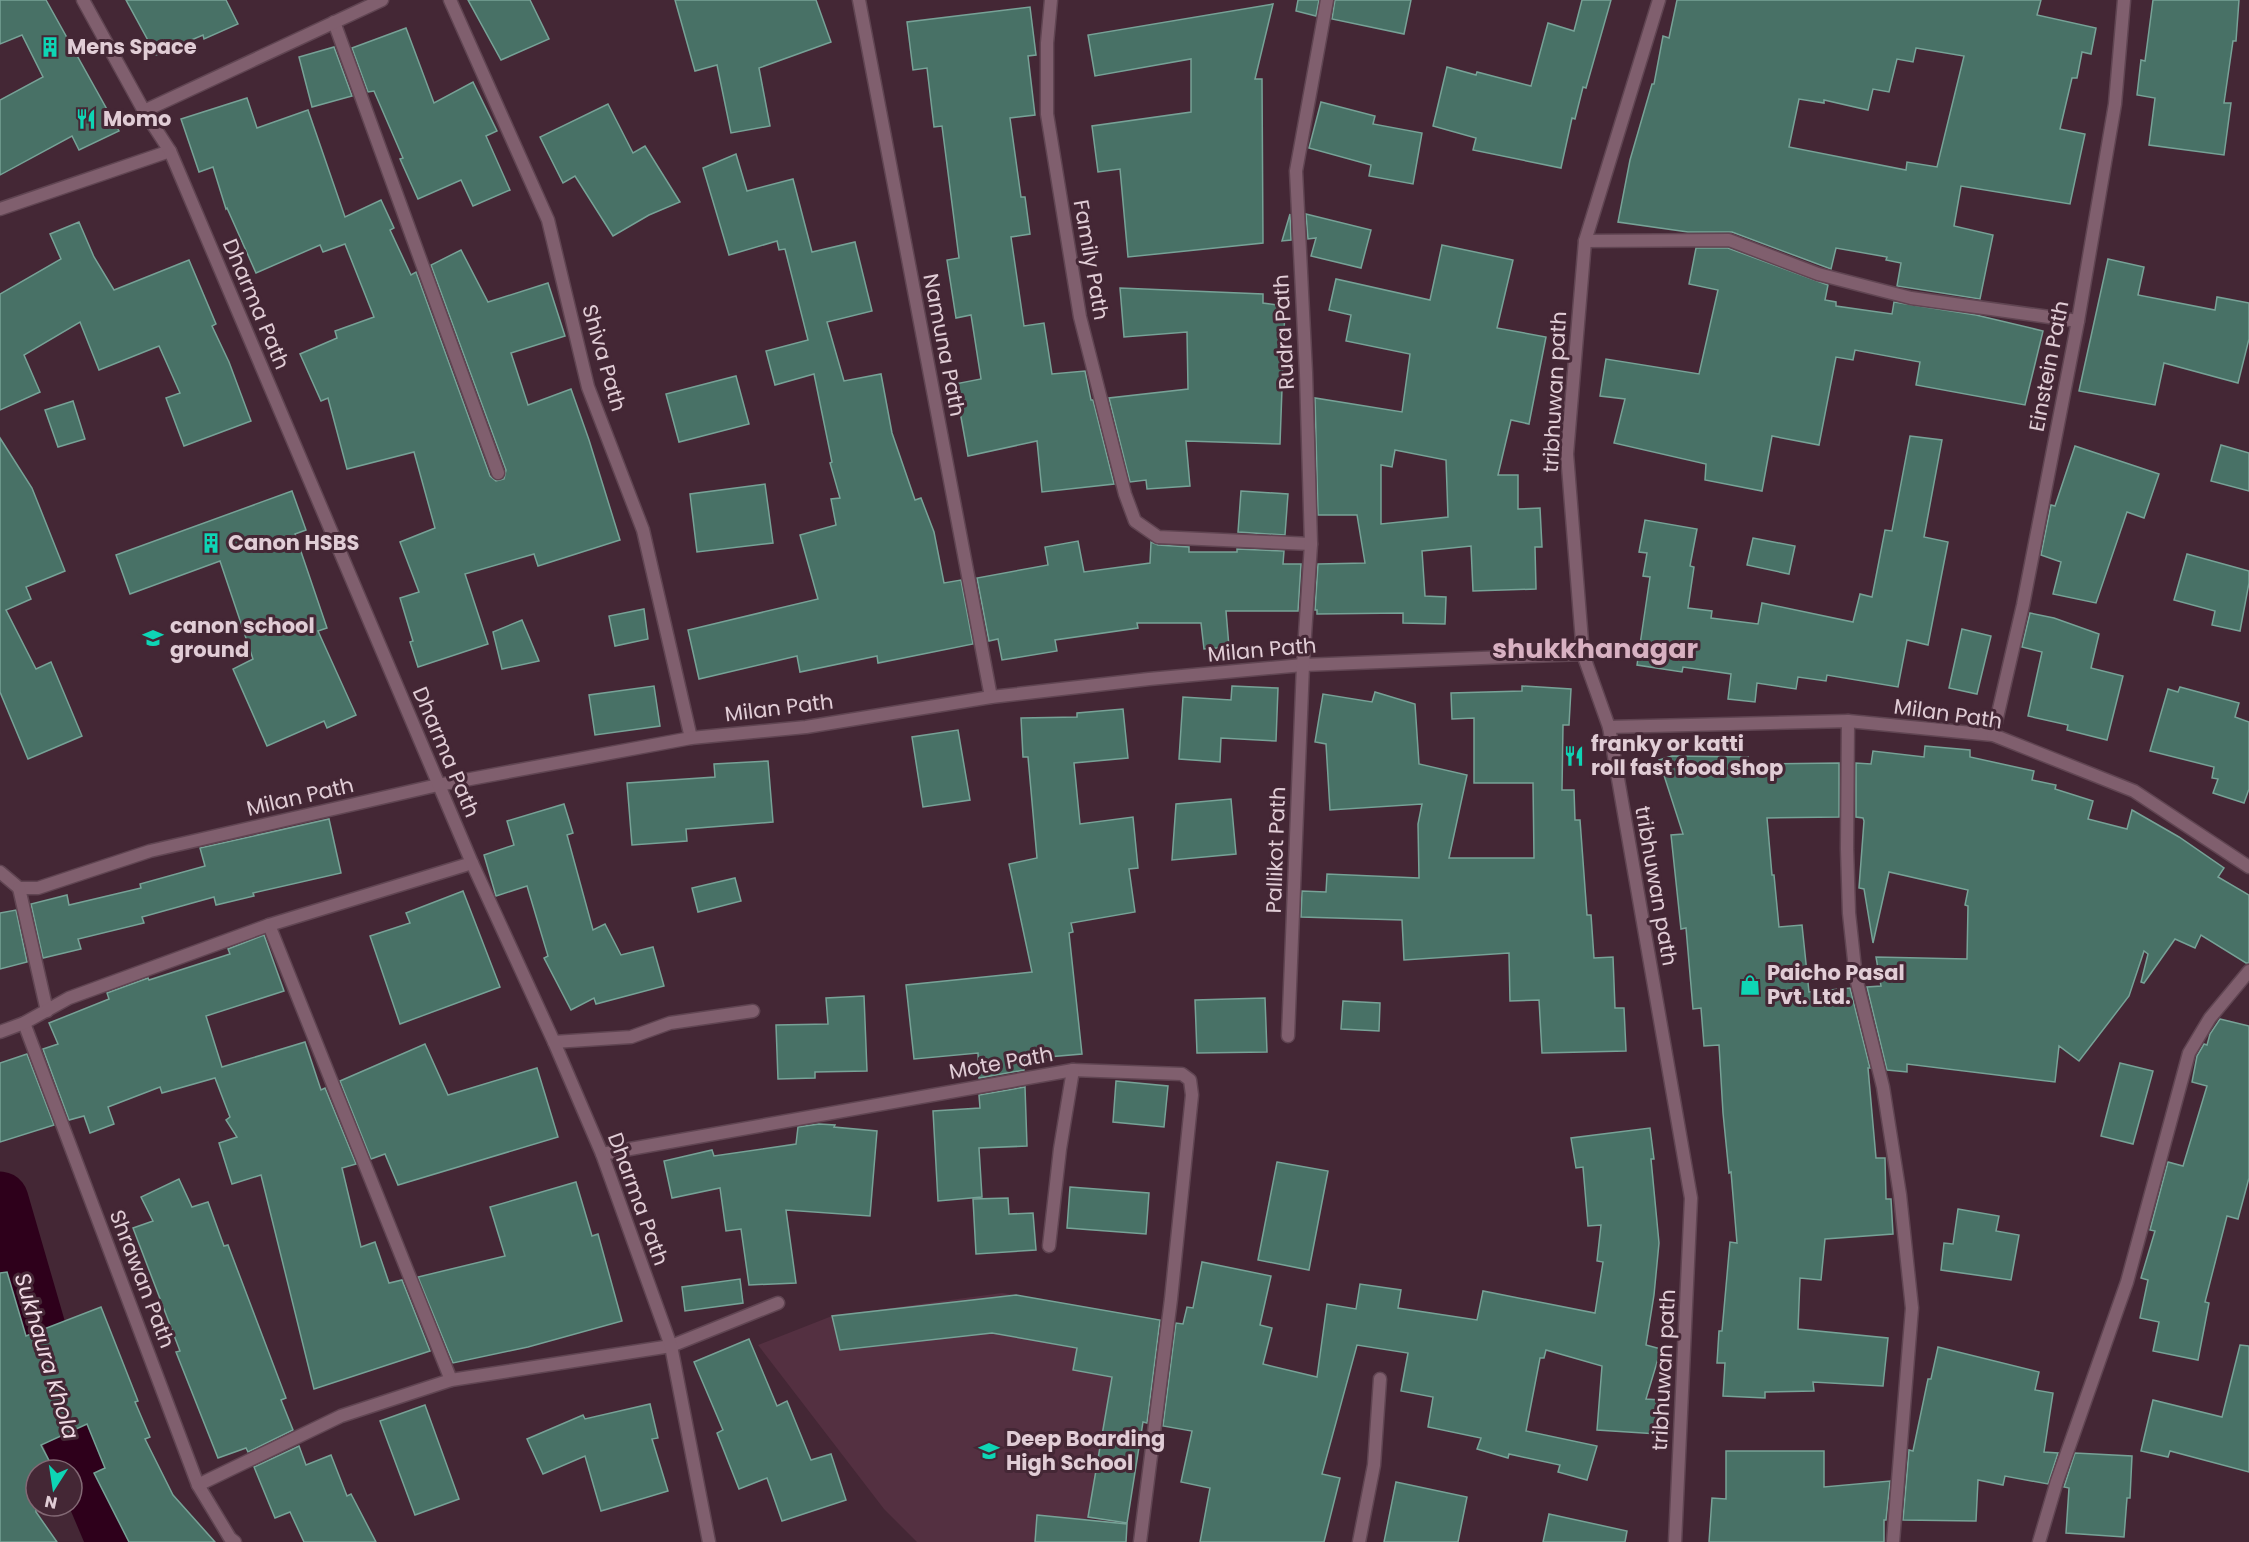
<svg xmlns="http://www.w3.org/2000/svg" width="2249" height="1542" font-family="Poppins,sans-serif">
<style>
.built{fill:#543041}
.lines{fill:none;stroke-linecap:round;stroke-linejoin:round}
.river{stroke:#2e001b;stroke-width:57}
.building{fill:#487166;stroke:#77a297;stroke-width:1.5;fill-rule:evenodd}
.minor-casing{stroke:#604552;stroke-width:15}
.tertiary-casing{stroke:#604552;stroke-width:15}
.minor{stroke:#805f6e;stroke-width:12}
.tertiary{stroke:#805f6e;stroke-width:12}
.labels{text-anchor:middle;stroke-width:6;stroke-linejoin:round;paint-order:stroke}
.poi-label{font-size:21px;font-weight:bold;fill:#e1cdd6;stroke:#442735;text-anchor:start}
.street-label{font-size:21px;fill:#e1cdd6;stroke:#442735}
.water-label{font-size:22px;font-style:italic;fill:#f1dbe5;stroke:#442735}
.district-label{font-size:27px;font-weight:bold;fill:#d8b1c2;stroke:#442735}
</style>
<rect width="100%" height="100%" fill="#442735"/>
<!-- built -->
<polygon class="built" points="1002,1293 1157,1319 1150,1361 1148,1393 1127,1523 1088,1517 1085,1520 1083,1542 917,1542 884,1509 758,1345 832,1316"/>
<g class="lines">
<!-- river -->
<polyline class="river" points="0,1200 65,1424 115,1542"/>
</g>
<!-- building -->
<g class="building">
<polygon points="0,0 46,0 119,131 79,150 72,136 0,175 0,100 43,77 22,35 0,44"/>
<polygon points="126,0 226,0 238,24 204,39 203,35 156,55"/>
<polygon points="468,0 530,0 549,39 501,60"/>
<polygon points="675,0 816,0 831,42 759,68 770,126 731,133 717,65 695,71"/>
<polygon points="1298,0 1319,0 1316,16 1296,11"/>
<polygon points="1335,0 1411,0 1404,34 1332,19"/>
<polygon points="1582,0 1611,0 1586,88 1583,87 1575,119 1572,118 1561,168 1473,150 1476,138 1433,126 1447,67 1476,75 1477,72 1531,86 1548,23 1574,31"/>
<path d="M1677,0H2041L2037,15L2096,28L2091,54L2082,52L2077,78H2072L2060,129L2085,134L2070,204L1961,186L1954,226L1993,235L1980,299L1897,286L1901,263L1886,260L1887,257L1836,248L1831,269L1732,232H1688L1618,222L1630,160L1652,84H1654L1663,36L1669,38ZM1916,48L1964,56L1937,167L1907,162L1906,170L1789,147L1799,99L1824,103V100L1868,110L1873,89L1889,92L1897,59L1913,62Z"/>
<polygon points="2153,0 2239,0 2236,41 2233,41 2224,103 2231,103 2224,155 2149,145 2155,98 2137,95 2141,60 2145,61"/>
<polygon points="1273,4 1255,79 1262,79 1263,243 1128,257 1120,169 1098,172 1092,126 1191,112 1191,59 1095,76 1088,35"/>
<polygon points="1030,7 1036,55 1028,56 1035,115 1010,118 1021,197 1025,197 1030,234 1011,237 1024,326 1044,323 1052,374 1085,371 1091,400 1093,400 1114,484 1042,492 1037,441 968,456 955,384 981,379 971,315 956,318 947,260 959,258 942,126 934,127 927,68 913,70 907,22"/>
<polygon points="406,28 434,103 473,82 497,131 486,136 510,190 473,206 461,180 418,199 400,159 403,158 374,91 368,92 352,48"/>
<polygon points="334,47 352,96 312,107 299,57"/>
<polygon points="247,98 257,128 308,110 345,217 381,200 394,228 390,230 411,275 416,272 490,476 496,481 504,479 506,470 431,265 461,250 488,302 548,283 565,336 511,353 528,405 571,389 589,440 620,540 538,566 534,554 465,574 488,644 418,667 410,642 413,641 400,598 419,592 400,542 435,528 414,452 347,469 328,398 321,401 300,354 337,338 335,331 374,317 345,244 323,252 320,245 256,273 227,208 226,209 213,167 199,172 181,119"/>
<polygon points="1321,102 1375,116 1373,124 1422,133 1413,184 1369,176 1371,165 1309,148"/>
<polygon points="608,104 633,153 645,146 680,202 649,215 613,236 575,176 563,183 540,137"/>
<polygon points="736,154 747,191 793,179 812,252 855,242 872,311 827,322 844,381 881,374 892,433 915,500 921,498 934,532 944,583 961,580 973,644 878,663 877,656 800,672 797,656 699,679 688,630 818,599 800,535 836,525 831,499 840,498 830,463 832,462 814,374 775,385 766,351 808,340 785,249 779,250 777,241 729,255 703,168"/>
<polygon points="1290,214 1291,240 1282,241"/>
<polygon points="1306,214 1371,230 1361,268 1311,256 1316,238 1308,239"/>
<polygon points="79,222 94,257 114,290 189,260 216,324 212,326 229,362 251,421 184,446 166,398 180,393 159,346 99,370 80,322 24,355 40,392 0,410 0,294 61,259 50,234"/>
<path d="M1442,245L1513,260L1497,328L1546,337L1529,424L1511,420L1498,475H1518V509L1540,508L1542,547H1535L1536,589L1473,591L1471,546L1422,551L1425,596L1446,597L1445,624L1403,623V613L1317,614V610H1315L1318,564L1365,563L1357,515H1318L1315,398L1402,412L1410,354L1346,341L1351,315L1329,310L1336,279L1430,300ZM1395,450L1446,460L1448,517L1381,524V465L1392,467Z"/>
<polygon points="1696,248 1728,248 1828,285 1825,300 1836,302 1836,306 1892,314 1894,302 1976,315 2043,331 2025,405 1916,385 1920,362 1855,350 1853,360 1836,357 1819,445 1772,436 1762,491 1705,480 1706,464 1614,443 1625,399 1600,396 1606,359 1699,374 1718,290 1689,284"/>
<polygon points="2108,259 2144,267 2138,295 2215,310 2217,297 2249,303 2249,339 2238,383 2164,363 2155,405 2079,391"/>
<polygon points="1120,288 1263,294 1263,303 1285,306 1280,444 1186,441 1190,486 1147,489 1146,480 1130,482 1109,398 1188,389 1187,332 1124,337"/>
<polygon points="736,376 749,424 679,442 666,394"/>
<polygon points="73,401 85,439 58,447 45,410"/>
<polygon points="1910,436 1942,440 1924,537 1948,542 1928,645 1907,640 1898,687 1827,675 1826,681 1798,677 1796,689 1757,683 1755,702 1728,699 1731,674 1683,667 1682,672 1637,665 1650,577 1643,576 1647,553 1639,552 1645,520 1697,529 1690,566 1694,567 1688,608 1712,611 1711,618 1758,624 1762,603 1853,622 1860,594 1872,597 1885,530 1892,531"/>
<polygon points="0,438 32,488 65,571 26,587 31,599 6,610 36,669 51,662 82,736 28,759 0,692"/>
<polygon points="2221,445 2249,453 2249,491 2211,481"/>
<polygon points="2075,446 2159,474 2144,518 2127,512 2096,603 2053,594 2061,562 2041,555 2051,505 2055,506"/>
<polygon points="765,484 773,543 697,552 690,494"/>
<polygon points="292,491 306,530 295,534 327,628 318,631 356,715 327,728 324,721 267,746 233,669 253,659 220,561 130,594 116,555"/>
<polygon points="1241,491 1288,494 1285,535 1238,532"/>
<polygon points="1753,538 1795,546 1789,574 1747,565"/>
<polygon points="1078,541 1084,572 1150,563 1151,542 1158,545 1189,547 1189,552 1237,552 1237,549 1284,551 1283,564 1301,564 1298,611 1226,611 1229,647 1204,649 1201,623 1137,623 1138,628 1055,640 1057,651 1002,660 998,639 989,641 977,578 1048,565 1045,547"/>
<polygon points="2187,554 2249,571 2249,583 2240,631 2212,625 2215,611 2174,600"/>
<polygon points="644,609 648,639 615,646 609,616"/>
<polygon points="2030,613 2054,618 2099,634 2091,668 2123,676 2107,740 2067,730 2068,725 2028,716 2042,652 2022,647"/>
<polygon points="522,620 539,661 502,669 493,632"/>
<polygon points="1962,629 1991,636 1977,694 1949,688"/>
<polygon points="654,686 660,726 595,735 589,695"/>
<polygon points="1232,686 1278,688 1276,741 1221,738 1220,762 1179,759 1183,697 1231,700"/>
<polygon points="1522,686 1571,689 1569,725 1563,725 1562,790 1574,790 1575,820 1580,820 1587,915 1591,915 1594,958 1613,957 1615,1008 1624,1008 1626,1051 1542,1053 1539,1000 1510,1001 1509,953 1404,960 1402,920 1301,917 1302,891 1326,892 1327,874 1419,878 1418,824 1422,804 1330,810 1326,744 1315,742 1323,694 1372,702 1375,692 1415,704 1419,764 1467,775 1449,858 1534,858 1533,783 1474,783 1474,718 1452,719 1451,693 1522,691"/>
<polygon points="2180,687 2239,703 2235,717 2249,722 2249,789 2244,803 2213,793 2218,779 2212,778 2214,767 2150,751 2168,689 2178,692"/>
<polygon points="1123,709 1128,758 1074,763 1080,824 1133,817 1138,868 1129,869 1135,912 1071,923 1073,932 1069,933 1082,1054 1024,1059 1024,1070 979,1078 978,1053 914,1059 906,985 1032,972 1009,864 1037,858 1028,757 1023,757 1021,718 1077,717 1077,713"/>
<polygon points="958,730 970,800 923,807 912,737"/>
<polygon points="1925,746 1970,750 1970,757 2034,771 2032,780 2056,785 2055,789 2093,801 2088,819 2127,829 2132,810 2179,837 2224,868 2218,877 2249,895 2249,963 2246,963 2201,935 2195,948 2175,939 2144,983 2141,982 2148,954 2144,951 2129,996 2079,1061 2059,1046 2055,1082 1907,1064 1907,1072 1887,1070 1867,987 1881,986 1876,957 1967,959 1968,906 1965,905 1968,890 1889,872 1873,943 1864,889 1859,888 1864,821 1863,818 1856,817 1856,763 1871,764 1873,751 1924,757"/>
<polygon points="1672,756 1748,757 1747,764 1839,763 1839,817 1767,818 1772,875 1774,875 1779,927 1802,925 1809,992 1850,988 1870,1068 1868,1068 1876,1158 1885,1158 1886,1199 1891,1199 1893,1234 1825,1239 1821,1280 1800,1278 1798,1329 1888,1338 1883,1386 1813,1382 1814,1391 1765,1392 1765,1398 1723,1396 1725,1363 1717,1363 1719,1331 1722,1331 1730,1242 1737,1243 1731,1172 1729,1173 1723,1113 1719,1045 1704,1046 1701,1008 1693,1009 1686,928 1681,929 1671,835 1683,834 1659,760"/>
<polygon points="768,761 773,822 686,829 687,841 632,845 627,783 715,777 714,764"/>
<polygon points="1231,799 1236,854 1172,860 1176,804"/>
<polygon points="564,804 573,833 567,835 593,930 605,924 621,955 653,947 664,986 596,1004 594,998 571,1010 544,958 548,956 527,886 496,896 484,855 514,845 507,821"/>
<polygon points="329,819 341,873 253,893 254,896 216,905 214,897 142,917 144,923 78,939 81,949 43,958 31,904 67,895 69,905 141,888 140,884 205,866 200,848"/>
<polygon points="735,878 741,901 698,912 692,888"/>
<polygon points="463,891 500,987 400,1024 370,936 410,923 406,913"/>
<polygon points="16,910 27,962 0,969 0,913"/>
<polygon points="264,935 284,991 206,1016 222,1067 305,1042 321,1090 325,1088 356,1164 342,1168 361,1247 375,1242 389,1283 402,1280 430,1351 314,1389 261,1175 232,1184 219,1143 237,1137 226,1120 230,1117 215,1078 162,1093 160,1087 108,1107 114,1124 90,1133 84,1116 69,1120 43,1049 58,1044 49,1023 109,999 107,993 148,978 149,980 230,954 228,949"/>
<polygon points="864,996 867,1071 815,1072 815,1078 778,1079 776,1025 828,1024 826,998"/>
<polygon points="1265,998 1267,1052 1197,1053 1195,1000"/>
<polygon points="1343,1001 1380,1003 1379,1031 1341,1029"/>
<polygon points="2220,1019 2249,1026 2249,1178 2238,1219 2227,1216 2205,1302 2209,1303 2198,1360 2153,1351 2159,1322 2140,1318 2148,1280 2141,1278 2155,1231 2150,1230 2168,1162 2183,1166 2207,1086 2192,1082 2197,1056 2204,1044 2207,1045 2210,1034"/>
<polygon points="425,1044 448,1095 537,1068 558,1137 398,1185 385,1154 371,1159 340,1081"/>
<polygon points="27,1054 54,1125 0,1142 0,1063"/>
<polygon points="2120,1063 2153,1071 2133,1144 2101,1136"/>
<polygon points="1116,1081 1168,1086 1164,1127 1113,1122"/>
<polygon points="1025,1087 1027,1146 979,1148 982,1197 938,1201 933,1111 980,1108 979,1095"/>
<polygon points="819,1124 835,1125 834,1127 877,1131 870,1216 786,1210 796,1283 749,1285 741,1229 726,1231 720,1188 672,1198 664,1161 712,1150 714,1156 796,1144 798,1127"/>
<polygon points="1650,1128 1654,1159 1651,1159 1659,1243 1654,1295 1646,1345 1661,1349 1646,1399 1661,1400 1658,1434 1597,1430 1602,1366 1546,1350 1544,1358 1540,1358 1526,1431 1597,1446 1587,1480 1558,1472 1560,1465 1509,1454 1508,1458 1477,1449 1481,1438 1428,1427 1433,1397 1401,1391 1408,1353 1357,1345 1322,1474 1340,1478 1324,1542 1200,1542 1210,1488 1181,1482 1192,1431 1163,1426 1176,1323 1183,1324 1187,1307 1193,1308 1202,1262 1271,1276 1260,1325 1272,1328 1263,1364 1317,1377 1327,1304 1356,1309 1360,1284 1401,1290 1398,1308 1477,1320 1483,1291 1595,1313 1603,1262 1597,1261 1601,1225 1588,1226 1583,1167 1576,1168 1571,1138"/>
<polygon points="1277,1162 1328,1171 1309,1270 1258,1260"/>
<polygon points="179,1179 192,1207 208,1202 224,1246 228,1245 286,1398 281,1400 293,1430 248,1452 246,1448 218,1458 176,1352 180,1351 133,1228 153,1221 141,1197"/>
<polygon points="576,1182 592,1236 598,1234 622,1321 528,1347 453,1363 418,1277 505,1256 490,1207"/>
<polygon points="1070,1187 1149,1193 1146,1234 1067,1228"/>
<polygon points="1008,1198 1009,1214 1033,1213 1036,1250 976,1254 973,1199"/>
<polygon points="1958,1209 1999,1216 1996,1231 2019,1235 2011,1280 1941,1270 1944,1243 1953,1244"/>
<polygon points="7,1272 26,1336 101,1307 138,1401 135,1402 150,1437 145,1439 173,1495 215,1542 129,1542 94,1473 105,1468 87,1424 41,1445 54,1470 36,1470 36,1512 57,1542 0,1542 0,1273"/>
<polygon points="740,1279 743,1303 685,1311 682,1287"/>
<polygon points="1016,1295 1160,1320 1147,1423 1143,1422 1127,1523 1088,1517 1112,1377 1073,1370 1077,1348 992,1333 840,1350 832,1316"/>
<polygon points="749,1339 777,1406 787,1401 811,1460 831,1454 846,1500 782,1521 767,1478 739,1489 717,1433 723,1430 694,1362"/>
<polygon points="2240,1345 2249,1346 2249,1472 2170,1451 2168,1457 2141,1451 2153,1400 2222,1417"/>
<polygon points="1938,1347 2039,1372 2035,1390 2053,1393 2044,1452 2058,1453 2048,1484 2005,1476 2003,1485 1978,1480 1976,1521 1903,1520 1909,1450 1913,1451 1928,1379 1931,1379"/>
<polygon points="650,1404 658,1438 652,1439 668,1491 601,1511 585,1456 543,1474 527,1439 583,1415 585,1419"/>
<polygon points="425,1405 459,1499 415,1515 380,1421"/>
<polygon points="299,1446 306,1465 331,1455 347,1496 351,1494 376,1542 304,1542 290,1512 275,1518 254,1467"/>
<polygon points="1726,1451 1824,1451 1824,1487 1890,1481 1886,1520 1884,1520 1884,1542 1709,1542 1712,1498 1726,1499"/>
<polygon points="2075,1453 2132,1456 2130,1498 2127,1498 2124,1537 2066,1533 2069,1488 2064,1487"/>
<polygon points="1396,1482 1467,1497 1458,1542 1384,1542"/>
<polygon points="1549,1514 1627,1531 1625,1542 1543,1542"/>
<polygon points="1037,1515 1127,1524 1126,1542 1035,1542"/>
</g>
<g class="lines">
<!-- minor casing -->
<g class="minor-casing">
<g id="minor">
<polyline points="450,0 548,220 588,387 643,530 691,738"/>
<polyline points="859,0 991,697"/>
<polyline points="1051,0 1047,43 1047,114 1080,317 1125,494 1135,521 1158,537 1311,544"/>
<polyline points="334,22 498,473"/>
<polyline points="144,111 382,0"/>
<polyline points="0,209 170,151"/>
<polyline points="1585,241 1729,240 1818,274 1911,298 2078,321"/>
<polyline points="1848,721 1847,849 1849,913 1856,978 1883,1087 1900,1195 1912,1308 1893,1542"/>
<polyline points="1609,727 1848,721 1993,735 2134,791 2249,867"/>
<polyline points="1993,735 2023,605 2078,321 2115,104 2124,0"/>
<polyline points="0,872 19,888 38,888 150,851 438,785 691,738 806,727 991,697 1149,679 1303,665 1583,654"/>
<polyline points="19,888 47,1011"/>
<polyline points="269,925 451,1380"/>
<polyline points="24,1023 198,1485 230,1538 235,1542"/>
<polyline points="0,1032 24,1023 69,998 269,925 472,863"/>
<polyline points="1288,1036 1303,665 1311,544 1306,373 1296,171 1327,0"/>
<polyline points="554,1042 631,1037 670,1023 753,1011"/>
<polyline points="602,1154 1073,1070 1182,1074 1190,1080 1192,1095 1171,1299 1140,1542"/>
<polyline points="1049,1246 1060,1149 1073,1070"/>
<polyline points="198,1485 341,1416 451,1380 671,1346 778,1303"/>
<polyline points="1359,1542 1374,1465 1380,1379"/>
<polyline points="2039,1542 2057,1481 2127,1282 2189,1053 2210,1018 2249,971"/>
</g>
</g>
<!-- tertiary casing -->
<g class="tertiary-casing">
<g id="tertiary">
<polyline points="83,0 144,111 170,151 472,863 554,1042 602,1154 671,1346 709,1542"/>
<polyline points="1659,0 1585,241 1567,454 1583,654 1609,727 1691,1198 1675,1542"/>
</g>
</g>
<!-- minor -->
<use href="#minor" class="minor"/>
<!-- tertiary -->
<use href="#tertiary" class="tertiary"/>
</g>
<!-- icons -->
<defs>
<g id="building-bare" transform="scale(1.62)"><path d="M-4-6H4V6H1V3H-1V6H-4ZM-2.5-4.3h1.7v1.8h-1.7ZM.8-4.3h1.7v1.8H.8ZM-2.5-1h1.7V.8h-1.7ZM.8-1h1.7V.8H.8Z" fill="#0ed5b5" stroke="#442735" stroke-width="2.5" paint-order="stroke"/></g>
<g id="restaurant-bare" transform="scale(1.62)"><path d="M-5-6h1v4h1v-4h1v4h1v-4h1v5L-1.5 .5V6h-2V.5L-5-1ZM5-6V6H3V1.5H1.5Q1.5-4 5-6Z" fill="#0ed5b5" stroke="#442735" stroke-width="2.5" paint-order="stroke"/></g>
<g id="school-bare" transform="scale(1.62)"><path d="M0-5L7-2L0 1L-7-2ZM-4 1L0 2.5L4 1V4Q0 6-4 4Z" fill="#0ed5b5" stroke="#442735" stroke-width="2.5" paint-order="stroke"/></g>
<g id="shop-bare" transform="scale(1.62)"><path d="M-5-2.5h2.3a2.7 3.5 0 0 1 5.4 0H5L5.5 6h-11ZM-1.5-2.5h3a1.5 2.3 0 0 0-3 0Z" fill="#0ed5b5" stroke="#442735" stroke-width="2.5" paint-order="stroke"/></g>
</defs>
<g fill-rule="evenodd">
<use href="#building-bare" x="50" y="47"/>
<use href="#restaurant-bare" x="86" y="119"/>
<use href="#building-bare" x="211" y="543"/>
<use href="#school-bare" x="153" y="638"/>
<use href="#restaurant-bare" x="1574" y="756"/>
<use href="#shop-bare" x="1750" y="985"/>
<use href="#school-bare" x="989" y="1451"/>
</g>
<g class="labels">
<!-- poi labels -->
<g class="poi-label">
<text x="67" y="54">Mens Space</text>
<text x="103" y="126">Momo</text>
<text x="228" y="550">Canon HSBS</text>
<text x="170" y="633">canon school<tspan x="170" dy="24">ground</tspan></text>
<text x="1591" y="751">franky or katti<tspan x="1591" dy="24">roll fast food shop</tspan></text>
<text x="1767" y="980">Paicho Pasal<tspan x="1767" dy="24">Pvt. Ltd.</tspan></text>
<text x="1006" y="1446">Deep Boarding<tspan x="1006" dy="24">High School</tspan></text>
</g>
<!-- street labels -->
<g class="street-label">
<text transform="translate(1091 260) rotate(80)" y="7">Family Path</text>
<text transform="translate(256 304) rotate(67)" y="7">Dharma Path</text>
<text transform="translate(1284 332) rotate(-93)" y="7">Rudra Path</text>
<text transform="translate(944 345) rotate(79)" y="7">Namuna Path</text>
<text transform="translate(604 358) rotate(74)" y="7">Shiva Path</text>
<text transform="translate(2049 366) rotate(-79)" y="7">Einstein Path</text>
<text transform="translate(1555 392) rotate(-87)" y="7">tribhuwan path</text>
<text transform="translate(1262 650) rotate(-5)" y="7">Milan Path</text>
<text transform="translate(779 708) rotate(-7)" y="7">Milan Path</text>
<text transform="translate(1948 714) rotate(8)" y="7">Milan Path</text>
<text transform="translate(446 752) rotate(67)" y="7">Dharma Path</text>
<text transform="translate(300 797) rotate(-13)" y="7">Milan Path</text>
<text transform="translate(1276 850) rotate(-88)" y="7">Pallikot Path</text>
<text transform="translate(1656 886) rotate(80)" y="7">tribhuwan path</text>
<text transform="translate(1001 1063) rotate(-10)" y="7">Mote Path</text>
<text transform="translate(638 1199) rotate(70)" y="7">Dharma Path</text>
<text transform="translate(142 1279) rotate(69)" y="7">Shrawan Path</text>
<text transform="translate(1664 1370) rotate(-87)" y="7">tribhuwan path</text>
</g>
<!-- water labels -->
<g class="water-label">
<text transform="translate(47 1356) rotate(73)" y="8">Sukhaura Khola</text>
</g>
<!-- district labels -->
<g class="district-label">
<text x="1595" y="658">shukkhanagar</text>
</g>
</g>
<!-- north arrow -->
<g transform="translate(54 1488) rotate(192)"><circle r="28" fill="#442735" stroke="#836975" stroke-width="1.5"/>
<path d="M0-4.5L10 22L0 15L-10 22Z" fill="#0ed5b5"/>
<text y="-9" font-size="16" font-weight="bold" text-anchor="middle" fill="#e1cdd6">N</text>
</g>
</svg>
